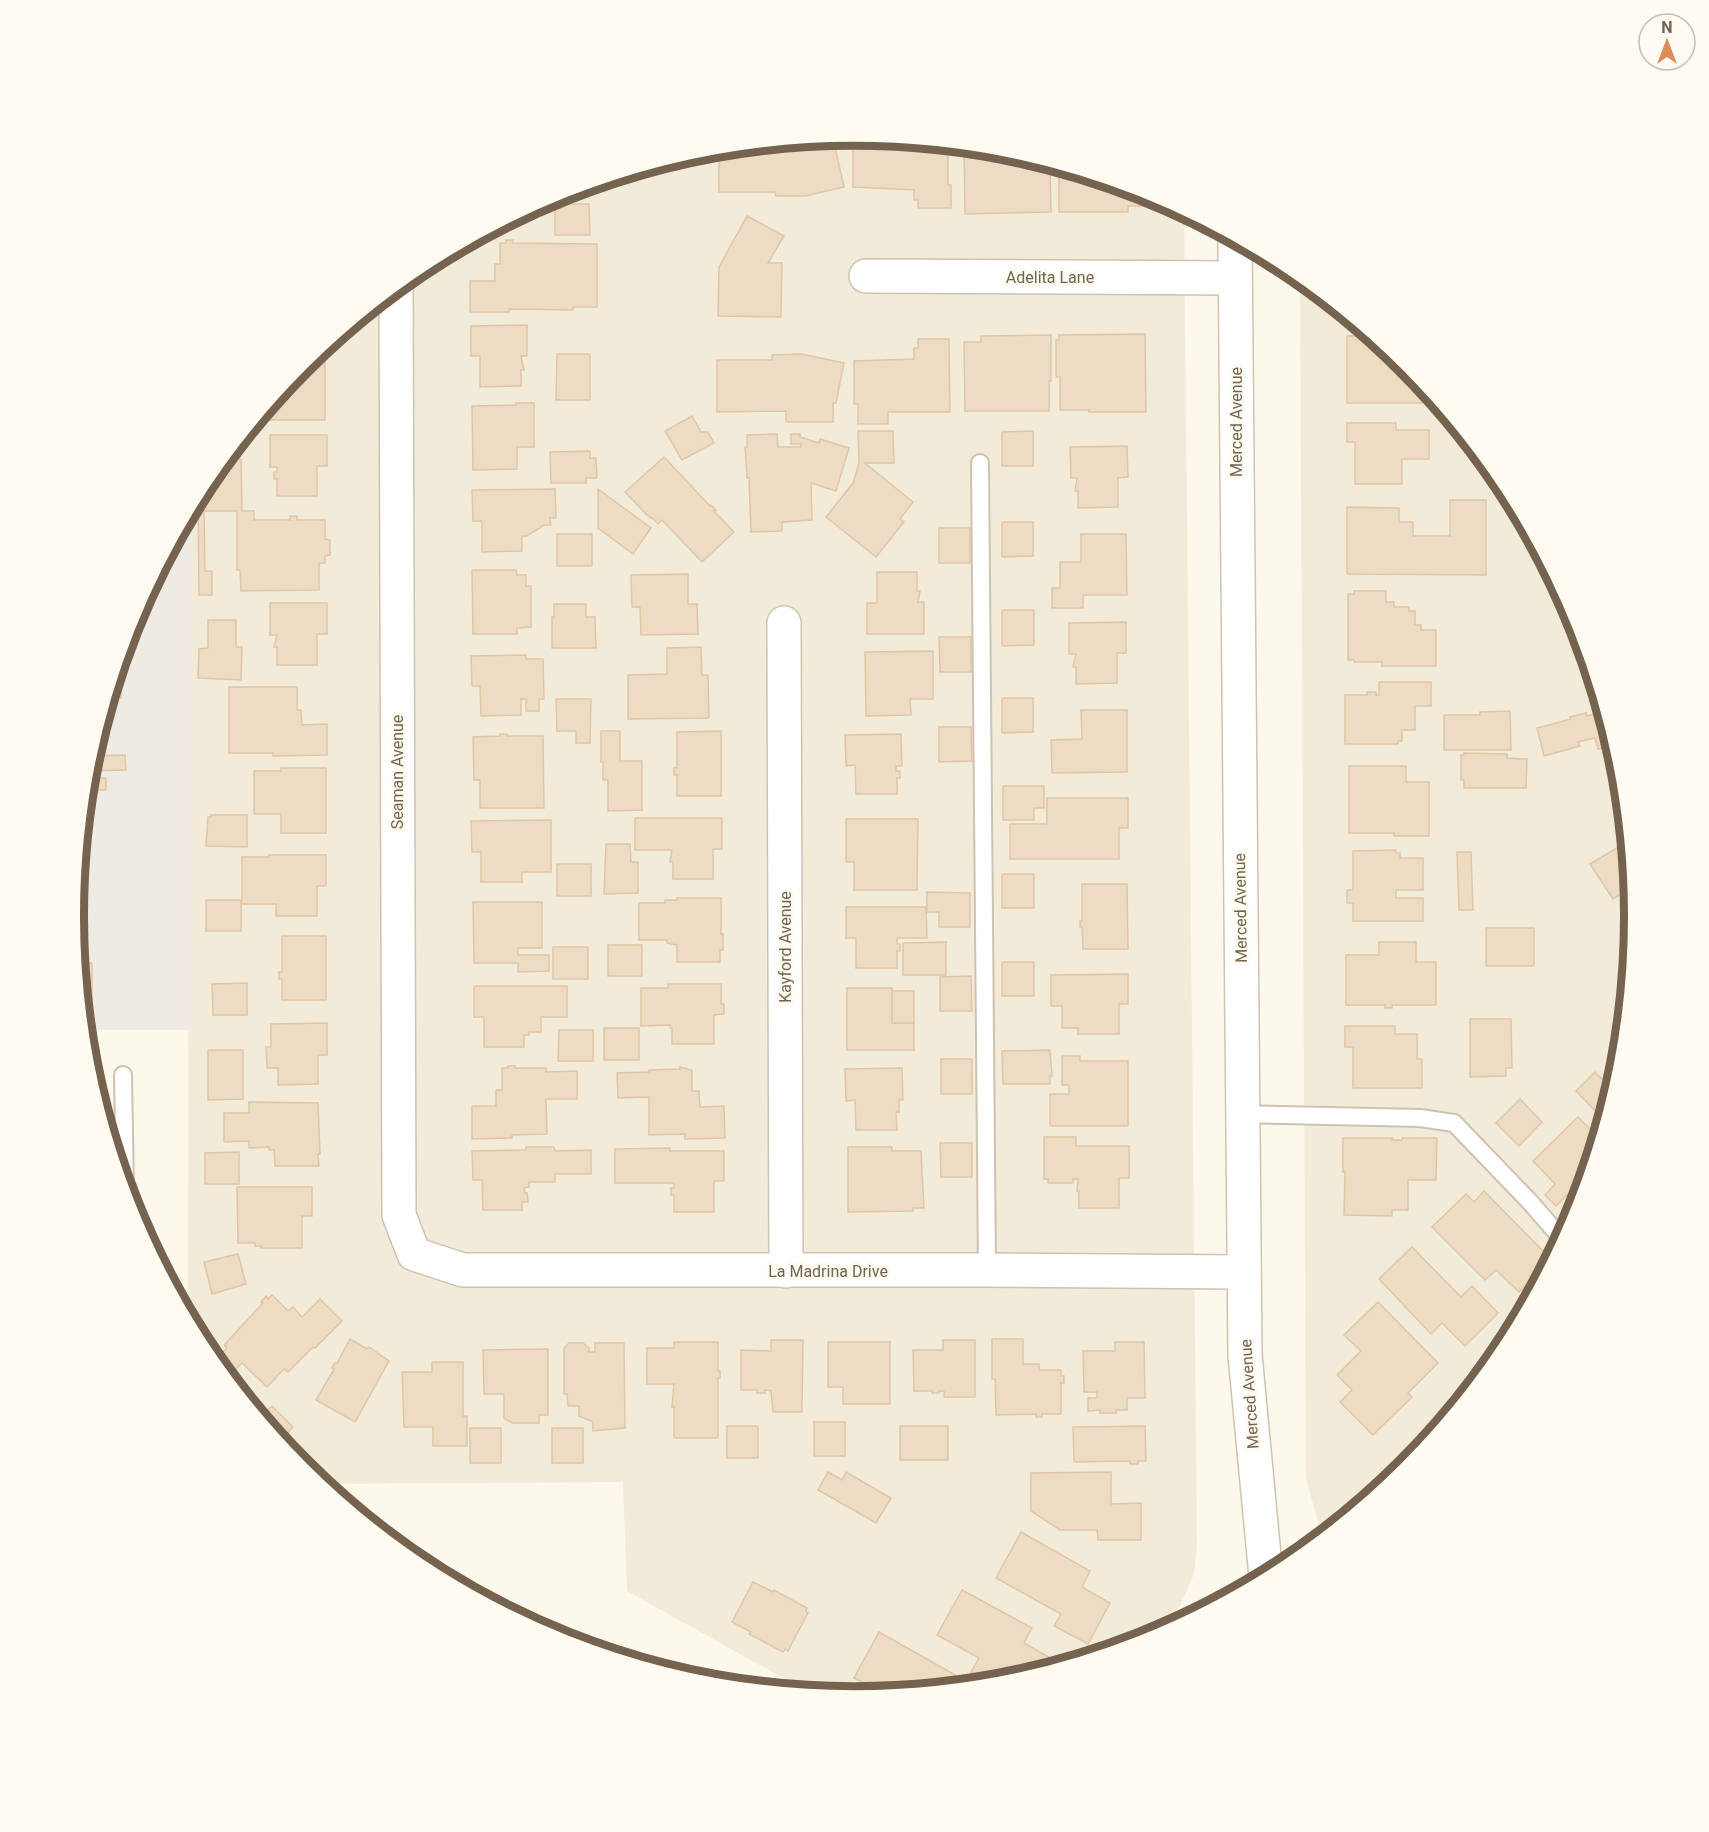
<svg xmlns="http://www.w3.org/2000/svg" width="1709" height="1832" font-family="Roboto,sans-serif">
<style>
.residential{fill:#f3ebda}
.industrial{fill:#eeeae4}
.building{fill:#eddbc3;stroke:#e1c6a6;stroke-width:1.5}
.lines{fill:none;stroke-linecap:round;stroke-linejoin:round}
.lane-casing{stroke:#cec2b1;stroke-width:20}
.street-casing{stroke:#cec2b1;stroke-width:36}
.secondary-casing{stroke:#d0c3af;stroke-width:36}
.lane{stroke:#fff;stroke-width:16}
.street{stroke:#fff;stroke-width:33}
.secondary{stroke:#fff;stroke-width:33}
.labels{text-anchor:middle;stroke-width:6;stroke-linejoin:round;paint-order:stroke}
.street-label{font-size:16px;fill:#76634f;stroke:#fefbf2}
.rim{fill:none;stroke:#76634f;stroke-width:8}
</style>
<rect width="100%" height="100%" fill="#fcf8ec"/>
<!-- residential -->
<g class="residential">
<polygon points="855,135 1007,150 1154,195 1184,211 1197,1545 1194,1574 1179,1608 1150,1638 1007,1682 854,1697 808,1692 627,1591 623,1482 321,1484 302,1468 205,1350 188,1318 189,512 205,482 302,364 421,266 556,194 702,150"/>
<polygon points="1300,276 1407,364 1504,482 1576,617 1621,764 1635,916 1620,1069 1576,1215 1504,1350 1407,1468 1322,1537 1306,1478"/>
</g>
<!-- industrial -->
<polygon class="industrial" points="189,512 189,1030 85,1030 74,916 89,763 133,617"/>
<!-- building -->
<g class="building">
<polygon points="887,138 948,144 948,185 951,185 951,208 918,208 918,200 914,200 914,190 853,187 853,145 887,145"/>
<polygon points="830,139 831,147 835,147 844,187 805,196 776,196 775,192 719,192 719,148"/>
<polygon points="964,146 1007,150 1020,154 1021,167 1050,166 1051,212 965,214"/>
<polygon points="1059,167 1145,192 1145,206 1128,206 1128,212 1059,212"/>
<polygon points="555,204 589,204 590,235 555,235"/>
<polygon points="747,216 784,236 768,263 782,263 781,317 718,316 719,267"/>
<polygon points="506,240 513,240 513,243 597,244 597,307 573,307 573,310 509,309 509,312 470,312 470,281 495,281 495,264 500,264 500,243 506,243"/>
<polygon points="527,325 527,356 521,356 524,370 521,370 521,386 480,387 480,356 471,356 471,326"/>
<polygon points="1145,334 1146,412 1089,412 1089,410 1060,410 1060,377 1056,377 1056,340 1059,340 1059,335"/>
<polygon points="1051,335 1051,381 1049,381 1049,411 965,411 964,342 981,342 981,336"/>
<polygon points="1347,336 1373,336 1407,364 1439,403 1347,403"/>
<polygon points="918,339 949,339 950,412 888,412 888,424 858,424 858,404 854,404 854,361 914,359 914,348 918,348"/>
<polygon points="557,354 590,354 590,400 556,400"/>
<polygon points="802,354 844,363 836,403 833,403 833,422 786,422 786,411 717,412 717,360 772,360 772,355"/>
<polygon points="313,355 325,355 325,420 261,420 261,414 302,364"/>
<polygon points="516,403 534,403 534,447 517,447 517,469 473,470 472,406 516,405"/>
<polygon points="692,416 701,432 708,432 714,443 682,460 665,431"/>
<polygon points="1347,423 1396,423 1396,430 1429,430 1429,459 1402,459 1402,484 1355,484 1355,442 1347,442"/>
<polygon points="858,431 893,431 894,463 865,463 913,502 900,519 904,522 876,557 826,517 853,483 859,463"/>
<polygon points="1033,431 1033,466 1002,466 1002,432"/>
<polygon points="777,434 778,447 801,447 801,444 791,444 791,434 800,434 800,437 819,443 820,439 849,448 836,491 811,483 812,520 782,522 782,531 751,532 749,478 747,478 745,447 747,447 747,435"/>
<polygon points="270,435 327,435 327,466 317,466 317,496 277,496 277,479 274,479 274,472 277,472 277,467 270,467"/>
<polygon points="1127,446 1128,477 1118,478 1118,507 1078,508 1078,491 1075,491 1077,478 1071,478 1070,447"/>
<polygon points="590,451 590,458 596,458 597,478 586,478 586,483 551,483 550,452"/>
<polygon points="664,457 710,506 711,505 716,510 714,511 734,532 702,562 662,520 658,524 651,517 650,518 625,492"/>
<polygon points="241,459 242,511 254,511 254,520 290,520 290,516 297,516 297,520 325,520 325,539 330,540 330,555 325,556 325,563 319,563 319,590 241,591 240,570 237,570 237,511 204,511 205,571 212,571 212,595 199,595 198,496 205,482 224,460"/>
<polygon points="555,489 556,518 550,518 551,525 544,525 527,536 522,536 522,551 482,552 482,521 473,521 472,490"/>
<polygon points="598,489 651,528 633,554 598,528"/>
<polygon points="1450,500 1486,500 1486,575 1347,574 1347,507 1399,508 1399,522 1413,522 1413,536 1450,536"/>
<polygon points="1002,522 1033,522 1033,556 1002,557"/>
<rect x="939" y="528" width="31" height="35"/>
<rect x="557" y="534" width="35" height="32"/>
<polygon points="1081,534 1126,534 1127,595 1083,595 1083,608 1052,608 1052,588 1060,588 1060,562 1081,562"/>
<polygon points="472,570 516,570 517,575 526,575 526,586 531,586 531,627 517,628 517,634 473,634"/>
<polygon points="877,572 917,572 917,591 920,591 918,602 924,602 924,634 867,634 867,603 877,603"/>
<polygon points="688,574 688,604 697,604 698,634 641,635 640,607 632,607 631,575"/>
<polygon points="1354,591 1386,591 1386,602 1394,602 1394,607 1409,607 1409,611 1415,611 1415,625 1421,625 1421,630 1436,630 1436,666 1382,666 1382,662 1354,662 1354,660 1348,660 1348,594 1354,594"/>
<polygon points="270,603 327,603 327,634 317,634 317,665 277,665 277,647 274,647 277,635 270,635"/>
<polygon points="554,604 586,604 586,617 595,617 596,648 552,648 552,617 554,617"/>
<polygon points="1002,610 1034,610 1034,645 1002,646"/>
<polygon points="208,620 236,620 236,647 242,647 241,680 198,678 199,649 208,648"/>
<polygon points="1126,622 1126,653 1117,653 1117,683 1076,684 1076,667 1073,667 1076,654 1069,654 1069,623"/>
<polygon points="939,637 971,637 971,672 940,672"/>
<polygon points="701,647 702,675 708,675 709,718 628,719 628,675 667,674 667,648"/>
<polygon points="933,651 933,699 910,699 911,715 866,716 865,652"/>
<polygon points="526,655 526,659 543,659 544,699 539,699 539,711 526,711 526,699 521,699 521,715 481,716 480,686 472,686 471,656"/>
<polygon points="120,659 121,698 109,698"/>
<polygon points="1379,682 1431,682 1431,706 1415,706 1415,730 1402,730 1402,741 1398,741 1398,744 1345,744 1345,695 1367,695 1367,692 1376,692 1376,695 1379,695"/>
<polygon points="229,687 297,687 297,710 301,710 302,725 327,724 327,755 273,756 273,753 229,753"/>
<polygon points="1002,698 1033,698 1033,732 1002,733"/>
<polygon points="556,699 591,699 590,743 576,743 576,731 557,731"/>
<polygon points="1081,710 1127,710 1127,772 1052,773 1051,740 1082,739"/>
<polygon points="1510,711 1511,750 1444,750 1444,715 1480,715 1480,712"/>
<polygon points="1605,711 1615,745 1598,749 1595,738 1578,742 1580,746 1544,756 1537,728 1571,719 1570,717 1586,713 1587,716"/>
<polygon points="939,727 971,727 972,761 939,762"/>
<polygon points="601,731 620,731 620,761 642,761 642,810 608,811 608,780 603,780 603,762 601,762"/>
<polygon points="721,731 721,796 677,796 677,775 674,775 674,768 677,768 677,732"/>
<polygon points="500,734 507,734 507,736 543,736 544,808 480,808 480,780 474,780 473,737 500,736"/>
<polygon points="901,734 902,766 896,766 896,771 900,771 900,778 897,778 897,794 856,794 855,765 846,766 845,735"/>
<polygon points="1464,753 1507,754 1507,758 1527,759 1526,788 1464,788 1464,780 1461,780 1461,755 1464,755"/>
<polygon points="125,755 126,770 88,771 91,756"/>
<polygon points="1349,766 1406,766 1406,782 1429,782 1429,836 1394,836 1394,833 1349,833"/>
<polygon points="281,768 326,768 326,833 281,833 281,814 254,814 254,771 281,771"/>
<polygon points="87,778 106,778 106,790 86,790"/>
<polygon points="1003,786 1044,786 1044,808 1034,808 1034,820 1003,820"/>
<polygon points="1047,798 1128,798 1128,828 1119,828 1119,859 1010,859 1010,824 1047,824"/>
<polygon points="211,815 247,815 247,847 206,846 208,817 211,817"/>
<polygon points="635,818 722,818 722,849 713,849 713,879 673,879 673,862 670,862 672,850 635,850"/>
<polygon points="846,819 918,819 917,890 854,890 854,862 846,862"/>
<polygon points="551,820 551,872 522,872 522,882 481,882 481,852 472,852 471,821"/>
<polygon points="1628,841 1633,887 1613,899 1590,864"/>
<polygon points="606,844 630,844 631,862 638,862 638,893 604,894"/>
<polygon points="1396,850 1396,853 1400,853 1400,858 1423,858 1423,890 1396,890 1396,898 1423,898 1423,921 1353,921 1353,903 1347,903 1347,890 1353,890 1353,851"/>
<polygon points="1457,852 1471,852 1473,910 1459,910"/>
<polygon points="269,855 326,855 326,886 317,886 317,916 276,916 276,904 242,904 242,857 269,857"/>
<rect x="557" y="864" width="34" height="32"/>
<rect x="1002" y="874" width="32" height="34"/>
<polygon points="1082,884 1127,884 1128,949 1083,949 1082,927 1080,927 1080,921 1082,921"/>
<polygon points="927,892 970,893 970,927 939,927 939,912 927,912"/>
<polygon points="677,898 721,898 721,934 723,934 723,950 720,950 720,962 677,962 677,945 667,943 667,940 639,940 639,903 665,903 665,900 677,900"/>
<rect x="206" y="900" width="35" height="31"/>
<polygon points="473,902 542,902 542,948 518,948 518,955 549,955 549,971 518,972 518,963 474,963"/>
<polygon points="846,907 926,907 927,938 897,938 897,944 900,944 900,951 897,951 897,968 856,968 856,938 846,938"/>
<rect x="1486" y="928" width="48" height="38"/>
<polygon points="282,936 326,936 326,1000 282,1000 282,979 279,979 279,972 282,972"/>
<polygon points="946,942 946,975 903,975 903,943"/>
<polygon points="1379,942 1416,942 1416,962 1436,962 1436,1005 1392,1005 1392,1008 1385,1008 1385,1005 1346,1005 1346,955 1379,955"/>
<rect x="608" y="945" width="34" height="31"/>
<rect x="553" y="947" width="35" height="32"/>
<rect x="1002" y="962" width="32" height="34"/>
<polygon points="78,963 92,963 92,1024 84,1024"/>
<polygon points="1128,974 1128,1004 1119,1004 1119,1034 1078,1034 1078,1028 1062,1028 1062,1006 1051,1006 1051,975"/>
<polygon points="971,976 972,1011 940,1011 940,977"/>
<polygon points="247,983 247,1015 213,1015 212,984"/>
<polygon points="668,984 721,984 721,1004 724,1004 724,1014 714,1015 714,1044 672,1044 672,1028 670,1028 670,1025 641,1026 641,988 668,988"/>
<polygon points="474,986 567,986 567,1017 541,1017 541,1032 529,1032 529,1035 524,1035 524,1047 484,1047 484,1017 474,1017"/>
<polygon points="847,988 892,988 892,1023 914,1023 914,1050 847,1050"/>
<rect x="892" y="991" width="22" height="32"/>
<polygon points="1470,1019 1511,1019 1512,1068 1506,1068 1506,1076 1470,1077"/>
<polygon points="327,1023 327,1055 318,1055 318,1084 278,1085 278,1068 267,1068 266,1047 271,1047 271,1024"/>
<polygon points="1345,1026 1395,1026 1395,1034 1417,1034 1417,1059 1422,1059 1422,1088 1353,1088 1353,1047 1345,1047"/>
<rect x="604" y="1028" width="35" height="32"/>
<polygon points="559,1030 593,1030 593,1061 558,1061"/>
<polygon points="208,1050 243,1050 243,1099 208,1100"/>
<polygon points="1050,1050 1052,1076 1050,1076 1050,1084 1003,1084 1002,1051"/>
<polygon points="1062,1056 1080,1056 1080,1061 1128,1061 1128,1126 1050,1126 1050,1094 1069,1094 1069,1085 1062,1085"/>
<rect x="941" y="1059" width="31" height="35"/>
<polygon points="508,1066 515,1066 515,1068 546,1068 546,1072 577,1071 577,1099 546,1099 547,1134 512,1135 512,1138 472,1139 472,1106 496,1106 496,1090 502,1090 502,1068 508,1068"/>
<polygon points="680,1067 692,1070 692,1091 699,1091 700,1107 724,1106 725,1138 685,1139 685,1134 649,1135 649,1097 618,1098 617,1073 649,1072 649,1070 680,1069"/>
<polygon points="902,1068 903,1100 899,1100 899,1112 896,1112 897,1130 856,1130 855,1100 846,1101 845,1069"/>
<polygon points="1595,1072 1609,1086 1618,1077 1605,1121 1576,1091"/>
<polygon points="1520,1099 1542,1122 1519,1146 1496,1123"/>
<polygon points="249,1102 318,1103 320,1154 318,1154 319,1166 275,1166 274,1150 269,1150 269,1147 249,1148 249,1141 224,1142 224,1113 249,1113"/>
<polygon points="1578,1117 1599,1138 1578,1207 1567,1195 1556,1206 1545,1195 1555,1184 1533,1161"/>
<polygon points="1044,1137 1076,1137 1076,1146 1129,1146 1129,1178 1119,1178 1119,1208 1079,1208 1079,1191 1077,1191 1078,1179 1073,1179 1073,1183 1048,1183 1048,1179 1044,1179"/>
<polygon points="1343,1138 1392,1138 1392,1140 1402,1140 1402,1138 1437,1138 1436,1180 1408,1180 1408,1210 1392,1210 1392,1216 1344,1215 1345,1172 1343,1172"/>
<polygon points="940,1143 972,1143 972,1177 941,1177"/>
<polygon points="526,1147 554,1147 555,1151 591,1150 591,1174 555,1174 555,1182 529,1182 529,1187 524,1188 525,1193 527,1193 528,1202 522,1202 522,1210 483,1210 482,1180 473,1180 472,1151 526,1150"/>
<polygon points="848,1147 892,1147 892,1151 921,1151 924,1208 913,1208 913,1211 848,1212"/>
<polygon points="670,1148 670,1151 724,1151 724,1181 714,1181 714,1212 674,1212 674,1195 671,1195 671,1188 674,1188 674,1183 615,1183 615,1149"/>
<polygon points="239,1152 239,1184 205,1184 205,1153"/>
<polygon points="237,1187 312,1187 312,1216 302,1216 302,1248 261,1248 261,1246 255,1246 255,1243 238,1243"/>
<polygon points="1484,1191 1552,1260 1519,1292 1496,1270 1485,1280 1432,1227 1466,1194 1474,1202"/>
<polygon points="1412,1247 1461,1297 1472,1286 1498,1313 1465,1346 1442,1323 1431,1334 1379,1279"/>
<polygon points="238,1254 246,1284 212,1294 204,1262"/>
<polygon points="272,1295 288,1311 293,1307 302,1317 320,1299 342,1321 315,1348 313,1347 288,1372 284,1369 267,1387 242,1363 230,1375 214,1360 227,1348 224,1345 263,1303 261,1302 266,1296 268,1299"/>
<polygon points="1378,1302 1438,1363 1408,1393 1412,1397 1373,1435 1340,1402 1352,1390 1337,1375 1361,1351 1344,1335"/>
<polygon points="350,1339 367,1349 369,1347 389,1361 355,1422 316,1400 334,1369 332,1368 335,1363 337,1363"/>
<polygon points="992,1339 1023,1339 1023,1364 1039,1364 1039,1370 1061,1370 1061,1376 1064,1376 1064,1383 1061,1383 1061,1414 1042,1414 1042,1417 1036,1417 1036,1414 996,1415 995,1379 992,1379"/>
<polygon points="771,1340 803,1340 802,1412 773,1412 771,1391 765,1390 765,1393 757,1393 757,1390 741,1390 741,1350 771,1351"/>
<polygon points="943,1340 975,1340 975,1397 944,1397 944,1391 939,1391 939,1393 932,1393 932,1391 914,1391 913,1350 943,1350"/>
<polygon points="674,1342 718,1342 718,1371 720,1371 720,1378 718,1378 718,1438 674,1438 674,1407 672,1407 674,1384 647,1384 647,1348 674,1348"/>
<polygon points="828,1342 890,1342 890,1404 843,1404 843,1387 828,1387"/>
<polygon points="1115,1342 1144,1342 1145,1398 1127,1398 1127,1410 1116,1410 1116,1413 1100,1413 1100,1410 1088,1411 1088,1398 1097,1398 1097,1392 1084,1392 1083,1351 1115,1351"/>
<polygon points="569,1343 583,1343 589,1348 589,1352 595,1352 595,1343 624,1343 625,1428 593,1431 593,1422 579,1416 579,1406 568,1406 567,1394 564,1394 564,1348"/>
<polygon points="548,1349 548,1415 539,1415 539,1423 512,1423 504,1418 504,1394 484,1394 483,1350"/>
<polygon points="432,1362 463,1362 463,1416 467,1416 467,1446 433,1446 433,1427 404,1427 402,1372 432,1372"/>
<polygon points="272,1406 293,1427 280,1441 260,1417"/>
<rect x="814" y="1422" width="31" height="34"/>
<rect x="727" y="1426" width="31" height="32"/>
<rect x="900" y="1426" width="48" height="34"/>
<polygon points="1145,1426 1146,1461 1138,1461 1138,1464 1130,1464 1130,1461 1074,1462 1073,1427"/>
<rect x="470" y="1428" width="31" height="35"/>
<rect x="552" y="1428" width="31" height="35"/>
<polygon points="828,1472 842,1480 846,1472 891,1498 876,1523 818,1490"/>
<polygon points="1111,1472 1111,1504 1141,1503 1141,1540 1098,1540 1097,1530 1060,1530 1031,1511 1031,1473"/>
<polygon points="1021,1532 1090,1571 1082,1587 1110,1603 1088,1644 1054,1626 1061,1614 996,1578"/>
<polygon points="753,1582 773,1592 774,1590 807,1608 806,1611 808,1613 788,1651 785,1649 783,1652 749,1634 751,1632 732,1622"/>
<polygon points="962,1590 1032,1628 1024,1643 1052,1659 1046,1670 1007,1682 992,1683 971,1672 979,1658 937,1635"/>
<polygon points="879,1632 973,1685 884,1694 854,1678"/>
</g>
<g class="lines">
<!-- lane casing -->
<g class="lane-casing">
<g id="lane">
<polyline points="980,463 987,1270"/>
<polyline points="123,1075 125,1190"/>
<polyline points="1242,1114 1420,1118 1454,1123 1530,1202 1563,1240"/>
</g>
</g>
<!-- street casing -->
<g class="street-casing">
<g id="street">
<polyline points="866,276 1235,278"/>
<polyline points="396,287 399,1215 414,1254 463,1270 987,1270 1244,1272"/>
<polyline points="784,623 786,1271"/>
</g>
</g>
<!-- secondary casing -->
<g class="secondary-casing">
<polyline id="secondary" points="1235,238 1245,1355 1266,1577"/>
</g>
<!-- lane -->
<use href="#lane" class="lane"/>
<!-- street -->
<use href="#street" class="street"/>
<!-- secondary -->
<use href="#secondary" class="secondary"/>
</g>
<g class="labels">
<!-- street labels -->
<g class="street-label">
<text x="1050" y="283">Adelita Lane</text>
<text transform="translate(1236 422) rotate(-90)" y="6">Merced Avenue</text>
<text transform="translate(397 772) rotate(-90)" y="6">Seaman Avenue</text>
<text transform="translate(1240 908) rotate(-91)" y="6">Merced Avenue</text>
<text transform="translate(785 947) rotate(-90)" y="6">Kayford Avenue</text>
<text x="828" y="1277">La Madrina Drive</text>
<text transform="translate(1249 1394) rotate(-94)" y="6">Merced Avenue</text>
</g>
</g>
<!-- crop -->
<path d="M0 0H1709V1832H0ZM84 916a770 770 0 1 1 1540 0a770 770 0 1 1-1540 0Z" fill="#fefbf2" fill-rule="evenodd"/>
<path class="rim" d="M84 916a770 770 0 1 1 1540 0a770 770 0 1 1-1540 0Z"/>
<!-- north arrow -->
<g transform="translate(1667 42)"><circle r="28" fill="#fefbf2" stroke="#c8beb1" stroke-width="1.5"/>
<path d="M0-4.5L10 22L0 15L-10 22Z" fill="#dd8c5a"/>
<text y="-9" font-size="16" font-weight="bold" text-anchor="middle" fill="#76634f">N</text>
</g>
</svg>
